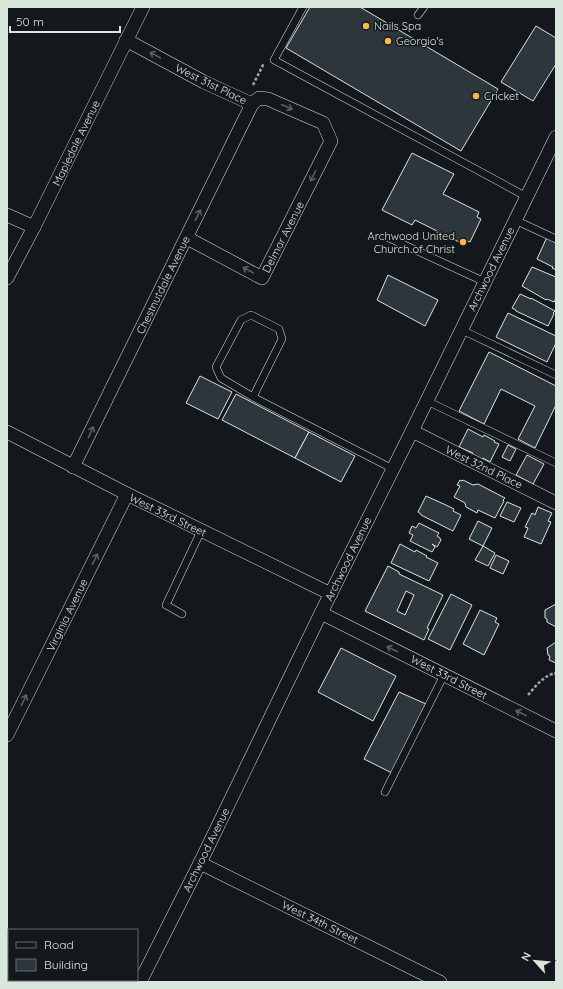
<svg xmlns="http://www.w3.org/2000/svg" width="563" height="989" font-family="Quicksand,sans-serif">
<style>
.building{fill:#2c363c;stroke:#d8e6dc;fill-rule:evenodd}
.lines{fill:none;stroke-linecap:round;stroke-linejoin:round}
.service-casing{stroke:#d8e6dc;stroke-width:8}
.minor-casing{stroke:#d8e6dc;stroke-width:14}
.path{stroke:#9da8a2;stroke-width:2.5;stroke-dasharray:3 2;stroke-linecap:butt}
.service{stroke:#14181c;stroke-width:7}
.minor{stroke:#14181c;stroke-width:13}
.oneway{stroke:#59605f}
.poi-dot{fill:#ffb74d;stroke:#14181c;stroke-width:1.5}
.labels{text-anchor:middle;stroke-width:3;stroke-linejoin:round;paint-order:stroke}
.poi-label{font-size:11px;fill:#d8e6dc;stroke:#14181c;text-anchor:start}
.street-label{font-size:11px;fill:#d8e6dc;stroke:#14181c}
</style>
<rect width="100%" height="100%" fill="#14181c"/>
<!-- building -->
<g class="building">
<polygon points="310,7 360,7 498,89 461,151 286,48"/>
<polygon points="536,26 556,38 556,64 533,101 501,82"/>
<polygon points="412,153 454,174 443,194 479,212 477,217 481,219 470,242 465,240 463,244 415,220 412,225 382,210"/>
<polygon points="547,237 556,241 556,270 552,268 553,267 537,259"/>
<polygon points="532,267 556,277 556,298 554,302 547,299 546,300 522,286"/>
<polygon points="388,275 438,300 425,326 377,300"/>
<polygon points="520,294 531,299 531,298 555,311 553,313 554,314 548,326 516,311 516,310 512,308"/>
<polygon points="508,313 556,336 556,343 547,362 496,337"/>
<polygon points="489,352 556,386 556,405 535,448 518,439 535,406 501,389 484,424 459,411"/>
<polygon points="200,376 232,392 218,419 186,403"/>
<polygon points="236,394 309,432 295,458 222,420"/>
<polygon points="468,429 483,437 484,435 495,441 494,442 499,444 490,462 483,458 482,460 472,454 473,453 459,447"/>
<polygon points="309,432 355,456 341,482 295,458"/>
<polygon points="508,445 516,449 510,461 502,457"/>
<polygon points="527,455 544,464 533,484 516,475"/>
<polygon points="460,480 462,481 463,480 473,485 478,484 505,498 503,500 504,501 495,518 478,510 477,513 466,507 465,503 454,497 460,486 457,485"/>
<polygon points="426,496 448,506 454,509 453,511 461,515 453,531 421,515 421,514 418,512"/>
<polygon points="507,502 521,508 514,522 500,516"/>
<polygon points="538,507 552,513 548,521 551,522 541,544 524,537 528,528 525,527 532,513 535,515"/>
<polygon points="478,521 492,528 483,546 469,539"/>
<polygon points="419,523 439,533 437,536 440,538 441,540 437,547 432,544 435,547 432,552 410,541 413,535 409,533 412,526 416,528"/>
<polygon points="400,544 415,552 416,550 427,556 426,557 438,563 429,581 391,563"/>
<polygon points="483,546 495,553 488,566 475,560"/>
<polygon points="496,555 509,561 503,574 490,568"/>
<path d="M388,566L399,572V574L443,595L427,628L429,629L424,640L365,611ZM406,591L414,595L405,615L397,611Z"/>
<polygon points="451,594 472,605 450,650 428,639"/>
<polygon points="556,604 556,627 547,622 547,619 545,618 545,610"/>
<polygon points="480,610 497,618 495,622 499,624 484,655 463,644"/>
<polygon points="556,642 556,663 549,660 550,656 548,655 547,648"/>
<polygon points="341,648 396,676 373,721 318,692"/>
<polygon points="399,692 426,704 392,773 364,759"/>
</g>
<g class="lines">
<!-- service casing -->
<g class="service-casing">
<g id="service">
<polyline points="303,7 274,60 527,197"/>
<polyline points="418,15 424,7"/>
<polyline points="515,220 556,239"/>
<polyline points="387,237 485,282"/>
<polyline points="462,330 556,375"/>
<polyline points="253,397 282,339 279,329 251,315 241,320 216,367 221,378 253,397 393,469"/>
<polyline points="427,401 556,463"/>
<polyline points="182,614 166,605 201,531"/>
<polyline points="385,792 444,675"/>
</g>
</g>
<!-- minor casing -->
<g class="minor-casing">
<g id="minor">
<polyline points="126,40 204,82 252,104"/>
<polyline points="7,215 34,227"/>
<polyline points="7,278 34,227 143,7"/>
<polyline points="412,431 556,503"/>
<polyline points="7,432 127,494 331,594"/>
<polyline points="73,467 252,104 259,98 268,99 323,123 331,141 262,278 187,238"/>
<polyline points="321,613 556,731"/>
<polyline points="7,735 127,494"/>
<polyline points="200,863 440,982"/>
<polyline points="140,982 200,863 321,613 412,431 556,137"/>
</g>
</g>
<!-- path -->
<g class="path">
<polyline points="253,85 264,63"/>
<path d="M528,695C536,686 543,676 555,673L556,675"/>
</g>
<!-- service -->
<use href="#service" class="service"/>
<!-- minor -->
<use href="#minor" class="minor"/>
</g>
<!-- one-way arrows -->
<defs><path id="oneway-shaft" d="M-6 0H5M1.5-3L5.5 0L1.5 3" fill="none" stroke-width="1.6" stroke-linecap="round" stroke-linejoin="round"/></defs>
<g class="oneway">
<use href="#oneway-shaft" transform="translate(155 55) rotate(-152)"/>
<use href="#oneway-shaft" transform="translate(287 107) rotate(24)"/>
<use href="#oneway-shaft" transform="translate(313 176) rotate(117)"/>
<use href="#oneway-shaft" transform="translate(198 215) rotate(-64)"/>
<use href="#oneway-shaft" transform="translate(248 270) rotate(-152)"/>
<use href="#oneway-shaft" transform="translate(91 432) rotate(-64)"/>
<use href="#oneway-shaft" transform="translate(95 559) rotate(-64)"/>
<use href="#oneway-shaft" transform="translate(392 649) rotate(-153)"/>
<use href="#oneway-shaft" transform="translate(24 700) rotate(-64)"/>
<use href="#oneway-shaft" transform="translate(521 713) rotate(-153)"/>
</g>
<!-- markers -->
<g class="poi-dot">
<circle cx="366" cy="26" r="4"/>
<circle cx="388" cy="41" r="4"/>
<circle cx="476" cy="96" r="4"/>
<circle cx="463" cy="242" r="4"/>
</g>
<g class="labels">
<!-- poi labels -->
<g class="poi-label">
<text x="374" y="30">Nails Spa</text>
<text x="396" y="45">Georgio's</text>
<text x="484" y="100">Cricket</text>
<text x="455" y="240" text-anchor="end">Archwood United<tspan x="455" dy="13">Church of Christ</tspan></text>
</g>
<!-- street labels -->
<g class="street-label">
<text transform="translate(211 84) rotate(26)" y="4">West 31st Place</text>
<text transform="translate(76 143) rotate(-64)" y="4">Mapledale Avenue</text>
<text transform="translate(283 237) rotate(-63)" y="4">Delmar Avenue</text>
<text transform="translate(491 269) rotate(-64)" y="4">Archwood Avenue</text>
<text transform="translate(163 285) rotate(-64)" y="4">Chestnutdale Avenue</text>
<text transform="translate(484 467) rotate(26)" y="4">West 32nd Place</text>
<text transform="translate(168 515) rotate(26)" y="4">West 33rd Street</text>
<text transform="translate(348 559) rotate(-64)" y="4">Archwood Avenue</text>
<text transform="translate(67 615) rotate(-64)" y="4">Virginia Avenue</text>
<text transform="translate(449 677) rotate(27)" y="4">West 33rd Street</text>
<text transform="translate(206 850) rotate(-64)" y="4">Archwood Avenue</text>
<text transform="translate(320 922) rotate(26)" y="4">West 34th Street</text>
</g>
</g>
<!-- border -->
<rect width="563" height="989" fill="none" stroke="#d8e6dc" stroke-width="16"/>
<!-- legend -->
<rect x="8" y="929" width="130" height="52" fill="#14181c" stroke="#626a69"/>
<rect x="16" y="942" width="20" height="6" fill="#14181c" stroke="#626a69"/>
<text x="44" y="949" font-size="12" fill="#d8e6dc">Road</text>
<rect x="16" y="959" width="20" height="12" fill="#2c363c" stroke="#626a69"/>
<text x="44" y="969" font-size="12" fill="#d8e6dc">Building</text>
<!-- north arrow -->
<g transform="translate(535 961) rotate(297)" stroke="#14181c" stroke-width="3" paint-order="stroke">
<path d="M0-3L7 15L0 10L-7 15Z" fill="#d8e6dc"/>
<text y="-6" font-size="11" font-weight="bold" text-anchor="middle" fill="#d8e6dc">N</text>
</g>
<!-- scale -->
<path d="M10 26v6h110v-6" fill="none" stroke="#d8e6dc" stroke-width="2"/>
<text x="16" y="26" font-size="12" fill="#d8e6dc" stroke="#14181c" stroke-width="3" paint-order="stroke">50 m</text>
</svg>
